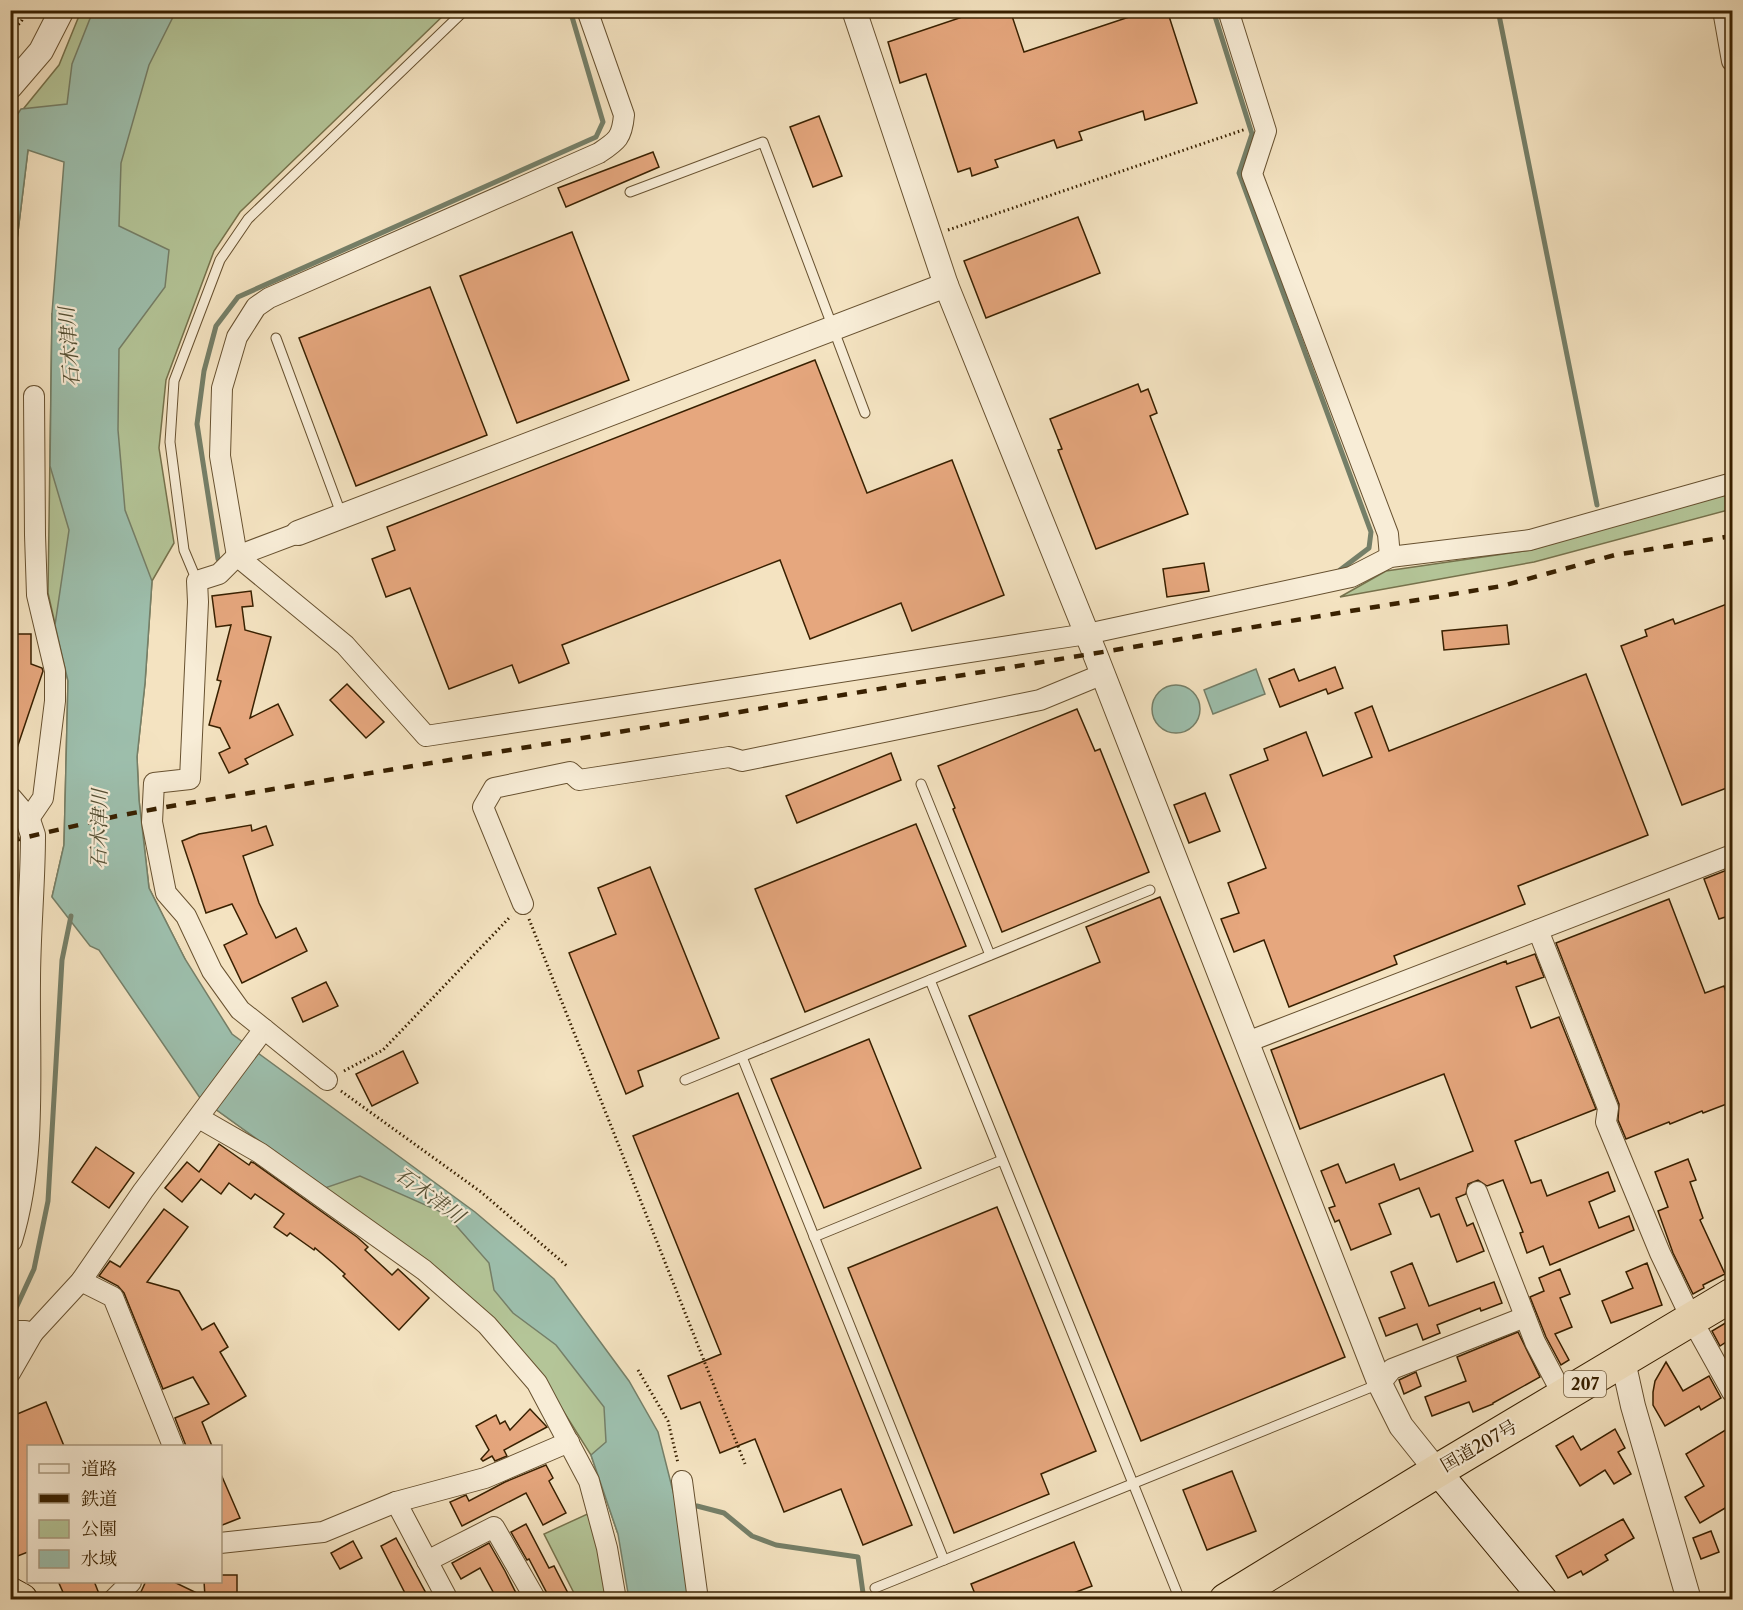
<svg xmlns="http://www.w3.org/2000/svg" width="1743" height="1610" font-family="'Libre Caslon Text','Noto Serif JP',serif">
<style>
.green{fill:#b4c598;stroke:#76724c;stroke-width:1.5}
.water{fill:#9dbfad;stroke:#757f68;stroke-width:1.5}
.lines{fill:none;stroke-linecap:round;stroke-linejoin:round}
.stream{stroke:#757f68;stroke-width:5}
.building{fill:#e6a77e;stroke:#382000;stroke-width:1.5}
.service-casing{stroke:#675130;stroke-width:11}
.minor-casing{stroke:#675130;stroke-width:22}
.tertiary-casing{stroke:#675130;stroke-width:26}
.secondary-casing{stroke:#382000;stroke-width:29}
.trunk-casing{stroke:#382000;stroke-width:35}
.path{stroke:#382000;stroke-width:3;stroke-dasharray:1.5 3;stroke-linecap:butt}
.service{stroke:#f8edd7;stroke-width:9}
.minor{stroke:#f8edd7;stroke-width:20}
.tertiary{stroke:#f8edd7;stroke-width:24}
.secondary{stroke:#f8edd7;stroke-width:27}
.trunk{stroke:#f4e3c1;stroke-width:33}
.rail{stroke:#382000;stroke-width:4.5;stroke-dasharray:10 10;stroke-linecap:butt}
.labels{text-anchor:middle;stroke-width:4.5;stroke-linejoin:round;paint-order:stroke}
.shield{fill:#f8edd7;stroke:#725e40;stroke-width:1.5}
.shield-label{font-size:16px;font-weight:bold;fill:#382000}
.street-label{font-size:18px;fill:#382000;stroke:#f8edd7}
.water-label{font-size:20px;font-style:italic;fill:#565034;stroke:#f8edd7}
</style>
<rect width="100%" height="100%" fill="#f4e3c1"/>
<filter id="stains"><feTurbulence type="fractalNoise" baseFrequency=".00333" numOctaves="4"/><feColorMatrix values="0 0 0 0 .2 0 0 0 0 .09 0 0 0 0 .02 0 0 0 .5 -.17"/></filter>
<radialGradient id="worn" r=".72"><stop offset=".6" stop-color="#630" stop-opacity="0"/><stop offset="1" stop-color="#630" stop-opacity=".3"/></radialGradient>
<!-- green -->
<g class="green">
<polygon points="81,11 106,11 80,90 28,150 11,289 11,124 59,65"/>
<polygon points="139,11 448,11 240,212 214,251 166,380 159,448 174,543 152,581 145,683 137,757 139,800 149,888 185,959 116,889 122,556 80,233"/>
<polygon points="52,313 80,589 78,843 52,897 64,845 68,681 48,593"/>
<polygon points="1732,490 1732,509 1534,562 1340,597 1386,571 1531,550"/>
<polygon points="200,1098 446,1214 606,1390 618,1534 591,1455 545,1382 506,1331 442,1272"/>
<polygon points="594,1511 609,1599 577,1599 544,1534"/>
</g>
<!-- water -->
<g class="water">
<polygon points="93,11 176,11 149,65 121,163 119,226 169,250 165,287 119,349 118,430 125,510 152,581 145,683 137,757 139,800 149,888 185,959 232,1034 475,1212 554,1279 629,1381 658,1432 677,1507 689,1599 629,1599 618,1534 591,1455 606,1442 604,1407 556,1345 513,1313 494,1290 489,1263 446,1214 360,1176 325,1188 200,1098 99,950 90,946 52,897 64,845 68,681 55,625 69,530 50,466 52,313 64,162 28,150 11,289 11,124 21,109 67,104 72,64"/>
<polygon points="1256,669 1265,694 1213,714 1204,690"/>
<circle cx="1176" cy="709" r="24"/>
</g>
<g class="lines">
<!-- stream -->
<g class="stream">
<polyline points="1213,10 1252,134 1239,173 1371,532 1369,548 1340,570"/>
<polyline points="1498,10 1597,505"/>
<polyline points="218,559 197,424 204,371 216,326 238,297 596,137 603,122 570,10"/>
<polyline points="10,1321 34,1269 48,1201 62,960 71,916"/>
<polyline points="689,1506 697,1506 724,1513 752,1536 776,1545 858,1557 864,1600"/>
</g>
</g>
<!-- building -->
<g class="building">
<polygon points="983,10 1010,10 1024,52 1150,10 1167,10 1197,103 1145,120 1143,111 1079,132 1082,140 1057,148 1054,140 995,160 998,167 972,176 970,168 958,172 926,74 900,83 888,42"/>
<polygon points="819,116 842,176 813,187 790,127"/>
<polygon points="653,152 659,167 566,207 558,188"/>
<polygon points="1078,217 1100,273 986,318 964,261"/>
<polygon points="572,232 629,380 517,423 460,276"/>
<polygon points="430,287 487,435 356,486 299,338"/>
<polygon points="815,360 867,493 952,460 1004,595 912,631 901,603 810,639 780,560 562,645 569,663 519,683 512,665 449,689 410,588 386,597 372,559 395,550 387,527"/>
<polygon points="1138,384 1141,392 1148,389 1157,413 1150,416 1188,514 1096,549 1058,450 1062,449 1050,419"/>
<polygon points="1204,563 1209,591 1167,597 1163,569"/>
<polygon points="251,591 253,606 242,607 245,630 271,637 250,718 278,704 293,735 245,759 248,764 229,773 219,753 230,748 220,728 209,725 221,681 217,680 231,625 216,627 212,596"/>
<polygon points="1732,602 1732,786 1682,805 1621,646 1647,636 1645,630 1673,619 1675,624"/>
<polygon points="1507,625 1509,644 1444,650 1442,631"/>
<polygon points="10,634 31,634 31,664 42,668 43,671 13,760 10,759"/>
<polygon points="1335,667 1343,688 1328,694 1326,689 1280,707 1269,679 1294,669 1299,681"/>
<polygon points="1586,674 1648,835 1518,886 1525,904 1394,956 1397,964 1289,1007 1264,940 1234,952 1221,919 1239,913 1228,883 1266,868 1230,775 1268,760 1264,749 1306,732 1323,776 1372,757 1355,713 1372,706 1389,751"/>
<polygon points="347,684 384,722 366,738 330,700"/>
<polygon points="1077,709 1095,751 1100,749 1149,872 1002,932 953,809 955,808 938,766"/>
<polygon points="891,753 901,780 797,823 786,796"/>
<polygon points="1205,793 1220,831 1189,843 1174,805"/>
<polygon points="916,824 966,946 805,1012 755,889"/>
<polygon points="251,825 252,831 266,826 273,845 243,856 259,903 276,938 296,928 307,951 242,983 224,945 247,934 232,904 206,913 182,841 199,834"/>
<polygon points="650,867 719,1038 638,1071 643,1086 626,1094 569,953 616,934 598,888"/>
<polygon points="1732,868 1732,915 1719,919 1704,879"/>
<polygon points="1160,897 1345,1357 1141,1441 969,1016 1100,962 1086,927"/>
<polygon points="1669,899 1705,993 1724,986 1732,1009 1732,1102 1703,1113 1702,1111 1670,1124 1669,1122 1626,1139 1618,1120 1619,1104 1556,943"/>
<polygon points="1535,954 1544,977 1516,987 1531,1028 1559,1017 1596,1109 1515,1141 1531,1183 1541,1180 1547,1196 1608,1172 1615,1191 1589,1202 1599,1228 1629,1216 1634,1230 1550,1265 1543,1246 1527,1253 1520,1233 1523,1232 1503,1180 1487,1186 1478,1180 1468,1184 1466,1194 1456,1198 1467,1226 1473,1223 1484,1251 1457,1262 1439,1214 1431,1217 1419,1188 1379,1204 1391,1234 1351,1250 1339,1220 1335,1222 1329,1208 1335,1206 1321,1171 1338,1164 1346,1183 1394,1164 1400,1180 1473,1151 1444,1074 1300,1129 1271,1050 1506,961 1507,964"/>
<polygon points="326,982 338,1006 303,1022 292,998"/>
<polygon points="869,1039 921,1168 824,1208 771,1079"/>
<polygon points="403,1051 418,1083 372,1106 356,1074"/>
<polygon points="738,1093 912,1525 863,1545 841,1489 784,1512 755,1439 720,1453 700,1402 681,1409 668,1376 721,1354 633,1136"/>
<polygon points="219,1144 249,1165 251,1162 254,1163 357,1237 368,1247 365,1250 392,1275 398,1269 429,1298 399,1330 343,1276 345,1274 334,1264 315,1248 314,1250 290,1233 287,1236 274,1227 284,1214 255,1194 251,1199 229,1183 221,1194 201,1179 182,1202 165,1188 187,1162 199,1172"/>
<polygon points="96,1147 134,1173 109,1208 72,1182"/>
<polygon points="1688,1159 1696,1180 1690,1182 1703,1218 1700,1220 1725,1274 1703,1285 1704,1288 1693,1294 1673,1253 1658,1211 1668,1207 1655,1172"/>
<polygon points="997,1207 1096,1451 1041,1474 1049,1494 954,1533 848,1268"/>
<polygon points="164,1209 188,1227 147,1282 179,1291 202,1330 214,1323 228,1347 220,1352 246,1396 202,1422 212,1446 186,1446 175,1418 209,1404 193,1377 163,1389 124,1293 118,1286 99,1276 110,1261 120,1267"/>
<polygon points="1412,1263 1429,1306 1494,1282 1502,1303 1481,1311 1480,1308 1437,1325 1440,1333 1423,1340 1417,1324 1386,1336 1379,1318 1405,1308 1391,1272"/>
<polygon points="1647,1263 1662,1305 1611,1323 1602,1301 1633,1288 1626,1272"/>
<polygon points="1560,1269 1570,1294 1560,1298 1572,1327 1555,1334 1569,1360 1561,1365 1546,1337 1530,1297 1544,1291 1539,1278"/>
<polygon points="1732,1319 1732,1338 1720,1346 1712,1331"/>
<polygon points="1518,1332 1540,1377 1493,1403 1493,1404 1473,1412 1469,1402 1432,1416 1425,1397 1466,1381 1457,1357"/>
<polygon points="1666,1362 1683,1391 1709,1376 1721,1398 1701,1410 1699,1406 1665,1426 1653,1405 1653,1392 1655,1381"/>
<polygon points="1416,1372 1421,1386 1404,1394 1399,1380"/>
<polygon points="46,1402 64,1446 28,1446 28,1552 10,1559 10,1417"/>
<polygon points="530,1409 547,1427 504,1450 507,1456 495,1461 492,1456 483,1461 481,1459 489,1450 476,1426 496,1415 500,1424 505,1421 510,1430"/>
<polygon points="1732,1426 1732,1504 1700,1523 1685,1497 1704,1486 1686,1454"/>
<polygon points="1615,1429 1625,1448 1618,1452 1631,1474 1614,1484 1605,1470 1580,1486 1556,1446 1573,1436 1581,1450"/>
<polygon points="546,1465 553,1478 549,1481 566,1513 543,1525 526,1493 462,1526 450,1502 466,1495 469,1501 505,1482"/>
<polygon points="1232,1471 1256,1531 1207,1550 1183,1490"/>
<polygon points="220,1472 240,1518 220,1526"/>
<polygon points="1623,1519 1634,1538 1605,1555 1608,1560 1583,1575 1581,1571 1568,1578 1556,1556"/>
<polygon points="526,1524 549,1568 554,1566 571,1599 550,1599 529,1559 527,1560 511,1532"/>
<polygon points="1711,1531 1719,1552 1701,1559 1693,1538"/>
<polygon points="396,1538 427,1595 419,1599 408,1599 381,1546"/>
<polygon points="353,1541 362,1558 340,1569 331,1553"/>
<polygon points="1074,1542 1092,1586 1058,1599 977,1599 971,1584"/>
<polygon points="489,1543 505,1571 519,1599 497,1599 480,1568 461,1579 452,1563"/>
<polygon points="220,1575 237,1575 237,1599 152,1599 140,1594 146,1581 172,1581 205,1597 204,1581 220,1581"/>
<polygon points="58,1581 94,1581 101,1599 66,1599"/>
</g>
<g class="lines">
<!-- service casing -->
<g class="service-casing">
<g id="service">
<polyline points="630,192 763,142 865,413"/>
<polyline points="276,338 342,516"/>
<polyline points="197,581 184,550 170,442 174,381 220,260 248,219 465,10"/>
<polyline points="921,784 990,955"/>
<polyline points="930,980 1180,1600"/>
<polyline points="742,1057 944,1560"/>
<polyline points="685,1080 1150,890"/>
<polyline points="814,1237 1002,1160"/>
<polyline points="875,1588 1379,1384"/>
</g>
</g>
<!-- minor casing -->
<g class="minor-casing">
<g id="minor">
<path d="M587,10L624,115C622,138 617,141 599,153L269,298L256,307L237,337L222,388L220,456L237,556L345,645L426,736L1087,634L1351,577L1390,557L1530,540L1732,483"/>
<polyline points="1228,10 1266,131 1252,174 1388,534 1390,557"/>
<polyline points="1723,10 1732,61"/>
<polyline points="28,820 43,798 55,701 55,671 37,595 35,535 34,396"/>
<polyline points="523,904 483,807 494,788 570,772 579,780 729,757 742,761 1040,700 1103,674"/>
<polyline points="1538,930 1608,1108 1606,1122 1660,1253 1692,1320 1732,1392"/>
<polyline points="264,1029 327,1080"/>
<polyline points="1247,1042 1732,855"/>
<polyline points="10,1082 29,1084"/>
<polyline points="199,1118 260,1153 424,1270 487,1325 537,1383 589,1481 607,1548 616,1600"/>
<polyline points="1477,1192 1535,1342 1564,1397"/>
<polyline points="81,1281 113,1297 173,1446"/>
<polyline points="10,1331 25,1331 33,1333"/>
<polyline points="10,1373 33,1333 81,1281 143,1191 264,1029 240,1010 212,971 186,916 166,893 152,822 154,783 190,779 198,602 197,581 219,574 237,556 298,533"/>
<polyline points="1380,1384 1392,1369 1525,1317"/>
<polyline points="682,1481 698,1600"/>
<polyline points="396,1502 448,1600"/>
<polyline points="220,1543 323,1532 396,1502 485,1478 569,1442"/>
<polyline points="427,1561 494,1527 536,1600"/>
<polyline points="113,1600 131,1582"/>
</g>
</g>
<!-- tertiary casing -->
<g class="tertiary-casing">
<g id="tertiary">
<polyline points="854,10 946,285 1095,654 1380,1384 1401,1426 1437,1471"/>
<polyline points="10,87 41,51 62,10"/>
<polyline points="298,533 946,285"/>
<path d="M10,799L28,820L33,835C33,884 28,933 28,981C27,1066 35,1159 10,1240"/>
<polyline points="1623,1361 1633,1406 1689,1600"/>
</g>
</g>
<!-- secondary casing -->
<g class="secondary-casing">
<polyline id="secondary" points="1437,1471 1544,1600"/>
</g>
<!-- trunk casing -->
<g class="trunk-casing">
<g id="trunk">
<polyline points="10,1594 21,1600"/>
<polyline points="1226,1600 1437,1471 1732,1295"/>
</g>
</g>
<!-- path -->
<g class="path">
<polyline points="10,35 22,20 26,10"/>
<polyline points="948,230 1246,129"/>
<polyline points="529,919 745,1464"/>
<polyline points="344,1071 383,1050 511,916"/>
<polyline points="341,1091 481,1192 567,1266"/>
<polyline points="638,1370 668,1421 678,1463"/>
</g>
<!-- service -->
<use href="#service" class="service"/>
<!-- minor -->
<use href="#minor" class="minor"/>
<!-- tertiary -->
<use href="#tertiary" class="tertiary"/>
<!-- secondary -->
<use href="#secondary" class="secondary"/>
<!-- trunk -->
<use href="#trunk" class="trunk"/>
<!-- rail -->
<polyline class="rail" points="10,841 117,816 183,804 1502,586 1615,555 1732,536"/>
</g>
<g class="labels">
<!-- shield labels -->
<rect class="shield" x="1564" y="1371" width="42" height="26" rx="4.5"/>
<g class="shield-label">
<text x="1585" y="1390">207</text>
</g>
<!-- street labels -->
<g class="street-label">
<text transform="translate(1479 1446) rotate(-30)" y="6">国道207号</text>
</g>
<!-- water labels -->
<g class="water-label">
<text transform="translate(69 347) rotate(-94)" y="7">石木津川</text>
<text transform="translate(99 829) rotate(-89)" y="7">石木津川</text>
<text transform="translate(430 1195) rotate(36)" y="7">石木津川</text>
</g>
</g>
<!-- margin -->
<rect width="1743" height="1610" fill="none" stroke="#f4e3c1" stroke-width="36"/>
<rect x="12" y="12" width="1719" height="1586" fill="none" stroke="#382000" stroke-width="3"/>
<rect x="18" y="18" width="1707" height="1574" fill="none" stroke="#382000" stroke-width="1.5"/>
<!-- legend -->
<rect x="27" y="1445" width="195" height="138" fill="#f8edd7" stroke="#ab9b81" stroke-width="1.5"/>
<rect x="39" y="1464" width="30" height="9" fill="#f8edd7" stroke="#ab9b81" stroke-width="1.5"/>
<text x="81" y="1475" font-size="18" fill="#382000">道路</text>
<rect x="39" y="1494" width="30" height="9" fill="#382000" stroke="#ab9b81" stroke-width="1.5"/>
<text x="81" y="1505" font-size="18" fill="#382000">鉄道</text>
<rect x="39" y="1520" width="30" height="18" fill="#b4c598" stroke="#ab9b81" stroke-width="1.5"/>
<text x="81" y="1535" font-size="18" fill="#382000">公園</text>
<rect x="39" y="1550" width="30" height="18" fill="#9dbfad" stroke="#ab9b81" stroke-width="1.5"/>
<text x="81" y="1565" font-size="18" fill="#382000">水域</text>
<rect width="100%" height="100%" filter="url(#stains)"/>
<rect width="100%" height="100%" fill="url(#worn)"/>
</svg>
